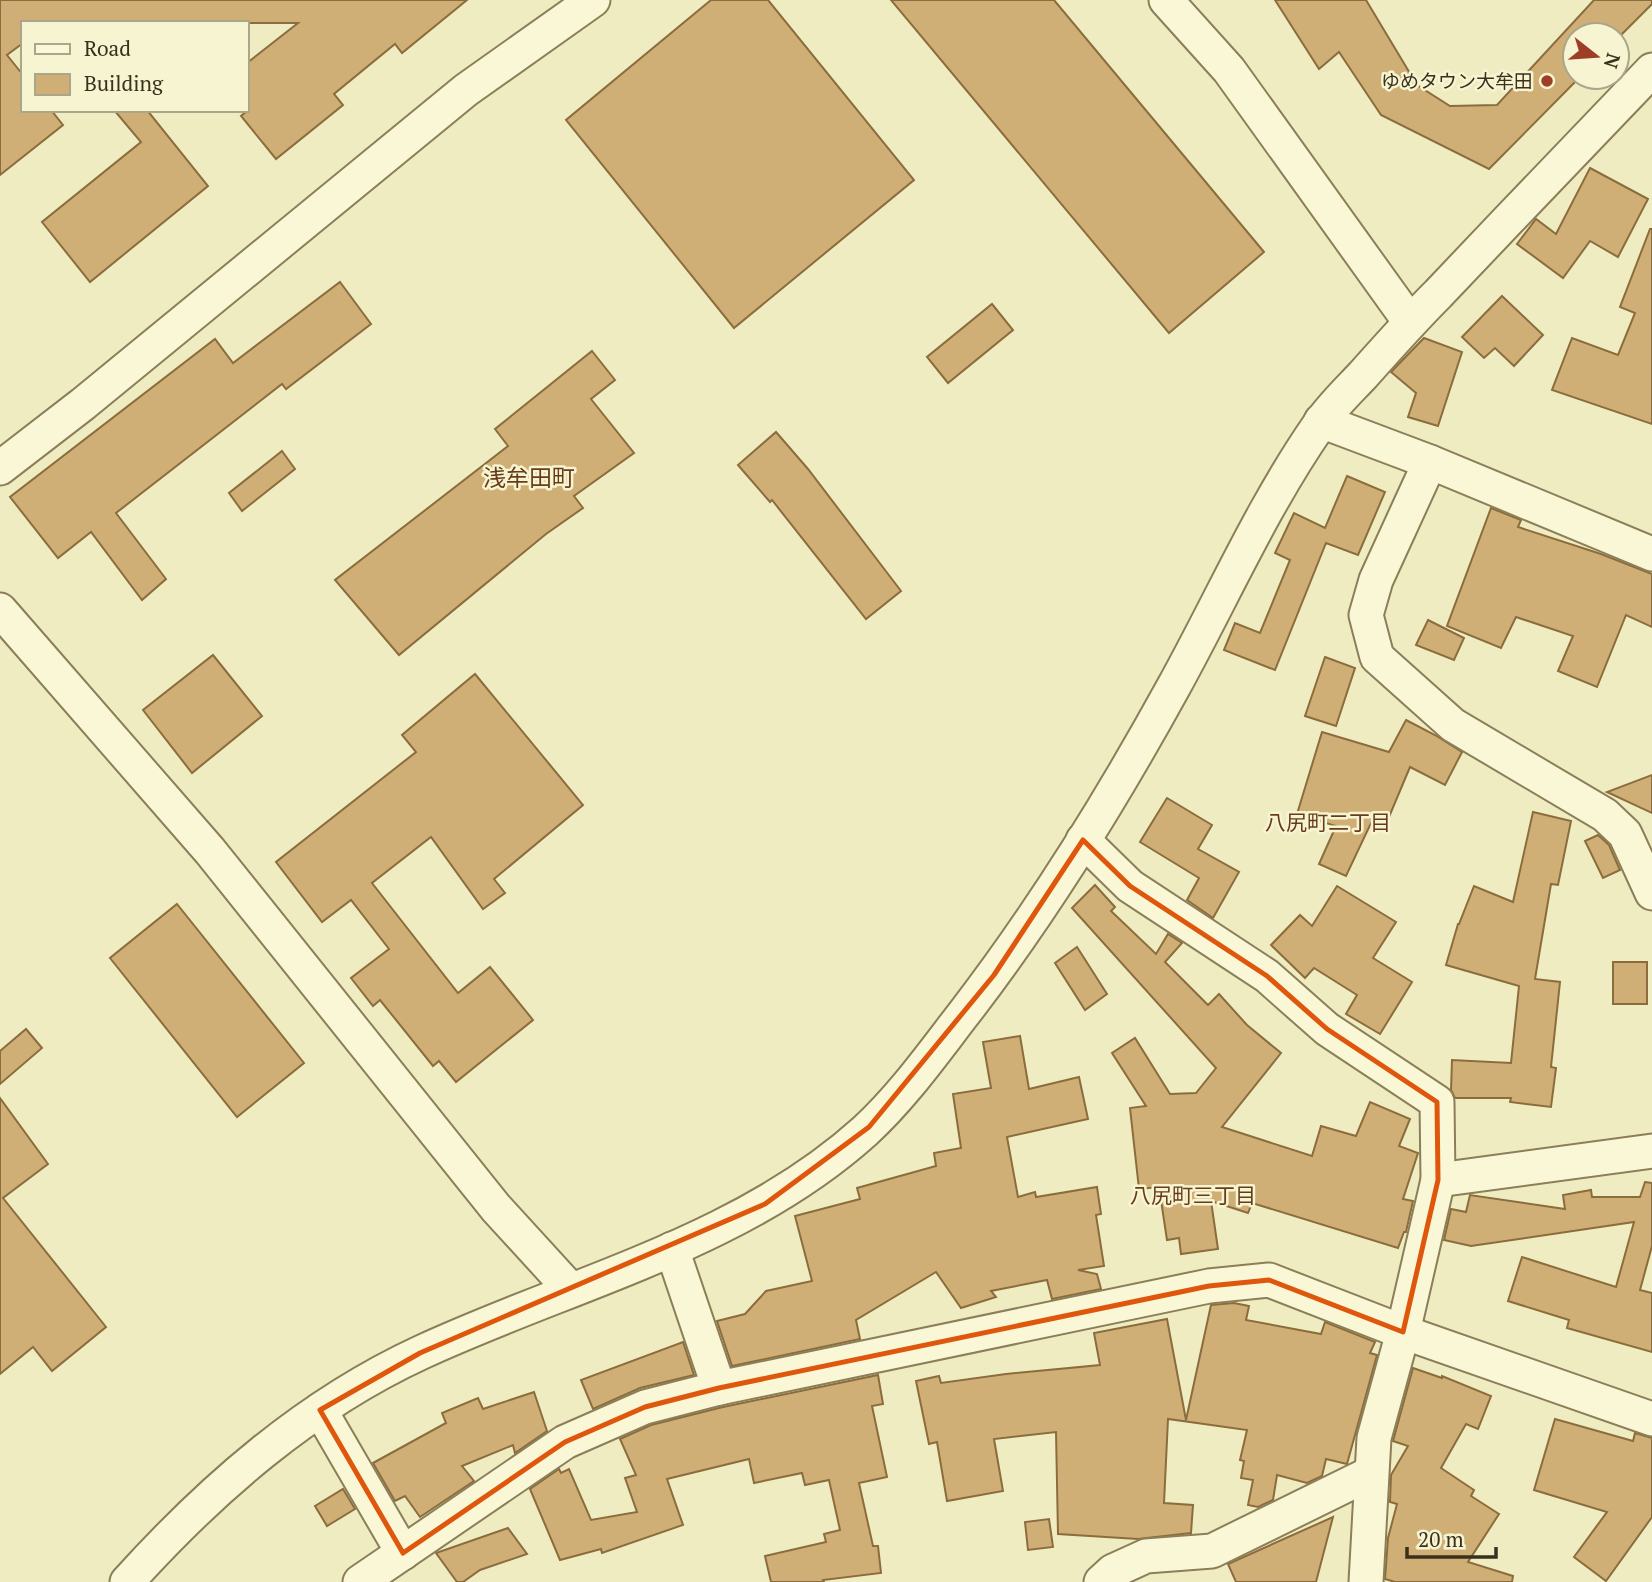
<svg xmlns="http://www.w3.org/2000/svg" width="1652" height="1582" font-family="'PT Serif','Noto Sans JP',serif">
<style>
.building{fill:#d0af76;stroke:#8b6d3d;stroke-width:2}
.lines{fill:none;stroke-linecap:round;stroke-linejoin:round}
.minor-casing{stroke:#8b7e58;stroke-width:37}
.minor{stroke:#faf7d6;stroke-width:33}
.marked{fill:none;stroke:#df570d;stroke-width:5;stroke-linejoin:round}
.poi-dot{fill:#9c3f26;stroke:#f7f4d2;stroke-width:2.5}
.labels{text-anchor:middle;stroke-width:5;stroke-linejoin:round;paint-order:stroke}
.poi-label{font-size:19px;fill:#3a311d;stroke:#f7f4d2;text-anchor:end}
.neighbourhood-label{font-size:21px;fill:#683c1b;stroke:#f7f4d2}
.quarter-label{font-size:23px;fill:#683c1b;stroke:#f7f4d2}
</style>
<rect width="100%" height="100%" fill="#f0ecc2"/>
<!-- building -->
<g class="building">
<polygon points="0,0 467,0 402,53 395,44 334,94 343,105 276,159 241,116 247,111 247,63 298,23 23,23 23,43 7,55 23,75 23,110 51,110 63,125 0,175"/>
<polygon points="711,0 768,0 914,180 734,328 566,120"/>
<polygon points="891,0 1054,0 1264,252 1169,333"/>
<polygon points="1275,0 1366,0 1417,85 1450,106 1497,105 1594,0 1652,0 1652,4 1617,39 1617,35 1575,35 1575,77 1580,77 1489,169 1381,115 1339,52 1319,69"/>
<polygon points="114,110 147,110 208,186 90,282 42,222 141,142"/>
<polygon points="1590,168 1648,199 1618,257 1590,241 1563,278 1517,244 1536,219 1556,234"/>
<polygon points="1650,229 1652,229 1652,424 1552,390 1572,338 1618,355 1635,313 1620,307"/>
<polygon points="340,282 371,324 286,389 282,384 116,513 166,579 142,600 91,532 58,558 10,497 215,339 233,363"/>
<polygon points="1502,296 1543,335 1514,366 1495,348 1484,358 1462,337"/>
<polygon points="992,304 1013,330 948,383 927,357"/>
<polygon points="1424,338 1462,352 1438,426 1408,417 1416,393 1391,372"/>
<polygon points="592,351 615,380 591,399 634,453 574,496 583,508 546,534 399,655 335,580 508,446 495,429"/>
<polygon points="776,432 808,469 901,591 866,619 772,500 770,502 738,465"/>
<polygon points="282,451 295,469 242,511 229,493"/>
<polygon points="1347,476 1385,492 1358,555 1326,543 1275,670 1224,650 1235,623 1260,633 1290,560 1275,553 1294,513 1325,528"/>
<polygon points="1491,508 1521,520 1518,527 1601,554 1652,574 1652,627 1626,615 1597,687 1558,671 1573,636 1516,617 1501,648 1447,626"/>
<polygon points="1428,620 1464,638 1454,660 1416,645"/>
<polygon points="213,655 262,716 192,773 143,710"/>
<polygon points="1325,657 1355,668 1336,726 1305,716"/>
<polygon points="475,674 583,805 494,879 505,893 483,909 431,837 372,883 458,993 490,967 533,1020 456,1082 439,1061 433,1066 380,1000 373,1006 351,978 389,949 351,900 322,922 276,862 416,752 402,735"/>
<polygon points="1406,720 1435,735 1462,752 1445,785 1410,767 1384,829 1371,823 1346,876 1319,864 1336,826 1297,814 1322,732 1389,752"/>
<polygon points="1652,775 1652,813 1607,792"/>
<polygon points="1167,798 1212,825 1198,849 1239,872 1213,918 1187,900 1199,878 1140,842"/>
<polygon points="1533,812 1571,821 1558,885 1551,884 1535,979 1560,982 1551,1067 1556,1068 1551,1107 1510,1102 1511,1098 1455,1098 1451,1090 1452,1060 1511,1063 1519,986 1446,965 1458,924 1459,924 1474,886 1513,902"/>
<polygon points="1598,835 1609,845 1620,870 1603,878 1585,841"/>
<polygon points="1095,885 1115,907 1111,911 1156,954 1168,934 1182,943 1165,962 1208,1005 1219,994 1247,1025 1281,1053 1222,1127 1312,1156 1321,1126 1356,1136 1370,1102 1410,1119 1399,1146 1418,1153 1403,1199 1413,1201 1406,1232 1404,1232 1398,1248 1252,1203 1248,1213 1211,1201 1218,1249 1181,1254 1179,1238 1167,1240 1159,1187 1139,1189 1130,1108 1146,1106 1112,1053 1135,1038 1170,1094 1196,1093 1216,1068 1072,908"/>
<polygon points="1337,886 1396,922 1373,958 1412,982 1380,1034 1346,1014 1357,995 1314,968 1305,978 1271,945 1300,915 1312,926"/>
<polygon points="177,904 304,1063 237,1117 110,958"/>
<polygon points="1077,947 1107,994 1085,1010 1055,963"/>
<rect x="1613" y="962" width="34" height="42"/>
<polygon points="26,1029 42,1048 0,1084 0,1051"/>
<polygon points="1020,1036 1029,1089 1079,1077 1088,1119 1007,1137 1018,1197 1035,1192 1036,1197 1097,1187 1101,1214 1096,1215 1104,1266 1078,1270 1097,1274 1101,1289 1052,1299 1047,1280 991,1291 996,1297 961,1308 936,1272 856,1320 860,1339 732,1366 717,1321 745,1314 766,1291 812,1281 795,1216 860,1199 857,1188 936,1166 934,1153 961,1148 953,1094 991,1088 983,1042"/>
<polygon points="0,1098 48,1164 3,1198 106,1327 52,1371 33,1347 0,1374"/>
<polygon points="1645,1182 1652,1183 1652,1246 1640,1290 1652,1293 1652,1352 1567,1328 1569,1320 1508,1301 1522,1257 1616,1287 1634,1222 1471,1246 1444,1240 1451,1209 1466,1212 1470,1195 1565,1209 1563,1195 1591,1190 1592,1197 1640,1197"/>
<polygon points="1234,1303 1249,1306 1246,1320 1321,1334 1325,1322 1375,1342 1370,1353 1377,1355 1347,1464 1326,1459 1322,1476 1307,1483 1277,1475 1273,1500 1258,1507 1248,1505 1253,1480 1241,1478 1244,1461 1240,1460 1247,1430 1168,1419 1164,1503 1193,1505 1191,1533 1138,1539 1058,1534 1056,1432 994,1439 1003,1491 947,1501 937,1442 929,1444 916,1381 939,1376 941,1383 1006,1374 1100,1365 1094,1333 1167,1319 1186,1420 1211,1305"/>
<polygon points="683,1342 694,1375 640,1388 593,1409 581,1380"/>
<polygon points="1413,1368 1442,1378 1442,1376 1491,1396 1478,1429 1466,1424 1441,1468 1474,1490 1471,1496 1499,1514 1468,1562 1513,1576 1512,1582 1395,1582 1385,1579 1388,1538 1397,1504 1390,1502 1391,1475 1408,1446 1393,1441"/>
<polygon points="878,1375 883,1404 872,1406 887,1477 859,1483 873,1546 878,1546 881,1573 823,1580 824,1582 771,1582 765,1556 826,1542 824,1534 840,1530 829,1480 805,1485 802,1473 754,1483 749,1459 667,1479 683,1525 602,1553 601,1549 560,1560 530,1489 559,1469 561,1473 569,1469 591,1520 637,1512 625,1478 636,1475 620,1439 651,1425 723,1407"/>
<polygon points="534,1392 547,1431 515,1453 513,1445 462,1466 474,1481 420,1517 405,1496 395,1501 373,1463 446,1423 442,1413 478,1398 483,1409"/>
<polygon points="1555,1419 1633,1441 1635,1433 1652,1438 1652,1517 1606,1581 1574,1557 1607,1512 1534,1490"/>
<polygon points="343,1489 355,1509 327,1526 315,1506"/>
<polygon points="1333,1517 1316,1582 1236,1582 1228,1564"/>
<polygon points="1049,1519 1053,1547 1028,1550 1025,1522"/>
<polygon points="508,1528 527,1554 480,1570 463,1582 457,1582 436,1553"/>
</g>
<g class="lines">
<!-- minor casing -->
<g class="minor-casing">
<g id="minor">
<polyline points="1166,0 1229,70 1410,322"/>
<polyline points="1321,421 1430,462 1652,554"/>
<polyline points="1430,462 1376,580 1366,615 1377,657 1453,725 1605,815 1625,834 1652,893"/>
<polyline points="0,468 83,404 466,90 593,0"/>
<polyline points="0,610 210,851 496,1208 571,1290"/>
<polyline points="1083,840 1130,886 1267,976 1327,1029 1437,1102 1438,1180 1403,1332 1374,1438 1366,1582"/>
<polyline points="1438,1180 1652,1151"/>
<polyline points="672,1249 719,1388"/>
<polyline points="320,1410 403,1553"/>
<path d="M127,1582C211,1489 307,1405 422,1352C571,1283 741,1243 865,1131C903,1096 934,1052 965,1012C1042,912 1113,797 1174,686C1222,599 1262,507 1319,425C1331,407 1348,391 1363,375C1387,348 1412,320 1438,294C1509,219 1581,144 1652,70"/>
<polyline points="360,1582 565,1442 645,1407 719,1388 1209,1286 1269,1280 1403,1332 1652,1419"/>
<polyline points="1101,1582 1113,1571 1146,1556 1212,1551 1371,1473"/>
</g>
</g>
<!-- minor -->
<use href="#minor" class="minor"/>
</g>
<!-- marked area -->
<path class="marked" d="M1083,840L1130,886L1267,976L1327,1029L1437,1102L1438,1180L1403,1332L1269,1280L1209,1286L719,1388L645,1407L565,1442L403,1553L320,1410L420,1353L765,1204L869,1127L994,975Z"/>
<!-- markers -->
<circle class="poi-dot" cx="1547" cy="81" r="7"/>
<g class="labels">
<!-- poi labels -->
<g class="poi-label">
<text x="1533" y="88">ゆめタウン大牟田</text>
</g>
<!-- neighbourhood labels -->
<g class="neighbourhood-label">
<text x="1328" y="830">八尻町二丁目</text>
<text x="1193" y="1203">八尻町三丁目</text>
</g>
<!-- quarter labels -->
<g class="quarter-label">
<text x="529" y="486">浅牟田町</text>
</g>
</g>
<!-- legend -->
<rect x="21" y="21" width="228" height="91" fill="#f7f4d2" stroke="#aba68a" stroke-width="2"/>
<rect x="35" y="44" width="35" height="10" fill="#faf7d6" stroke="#aba68a" stroke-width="2"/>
<text x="84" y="56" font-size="21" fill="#3a311d">Road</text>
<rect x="35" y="74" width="35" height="21" fill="#d0af76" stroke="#aba68a" stroke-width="2"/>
<text x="84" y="91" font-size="21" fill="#3a311d">Building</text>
<!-- north arrow -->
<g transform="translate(1596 56) rotate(107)"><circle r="33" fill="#f7f4d2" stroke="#aba68a" stroke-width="2"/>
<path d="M0-5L12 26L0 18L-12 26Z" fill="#9c3f26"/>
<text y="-10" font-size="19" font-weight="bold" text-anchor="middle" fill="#3a311d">N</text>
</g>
<!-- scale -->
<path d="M1407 1547v10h89v-10" fill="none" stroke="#3a311d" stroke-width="3.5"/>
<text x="1418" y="1547" font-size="21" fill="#3a311d" stroke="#f7f4d2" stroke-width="5" paint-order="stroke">20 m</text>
</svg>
